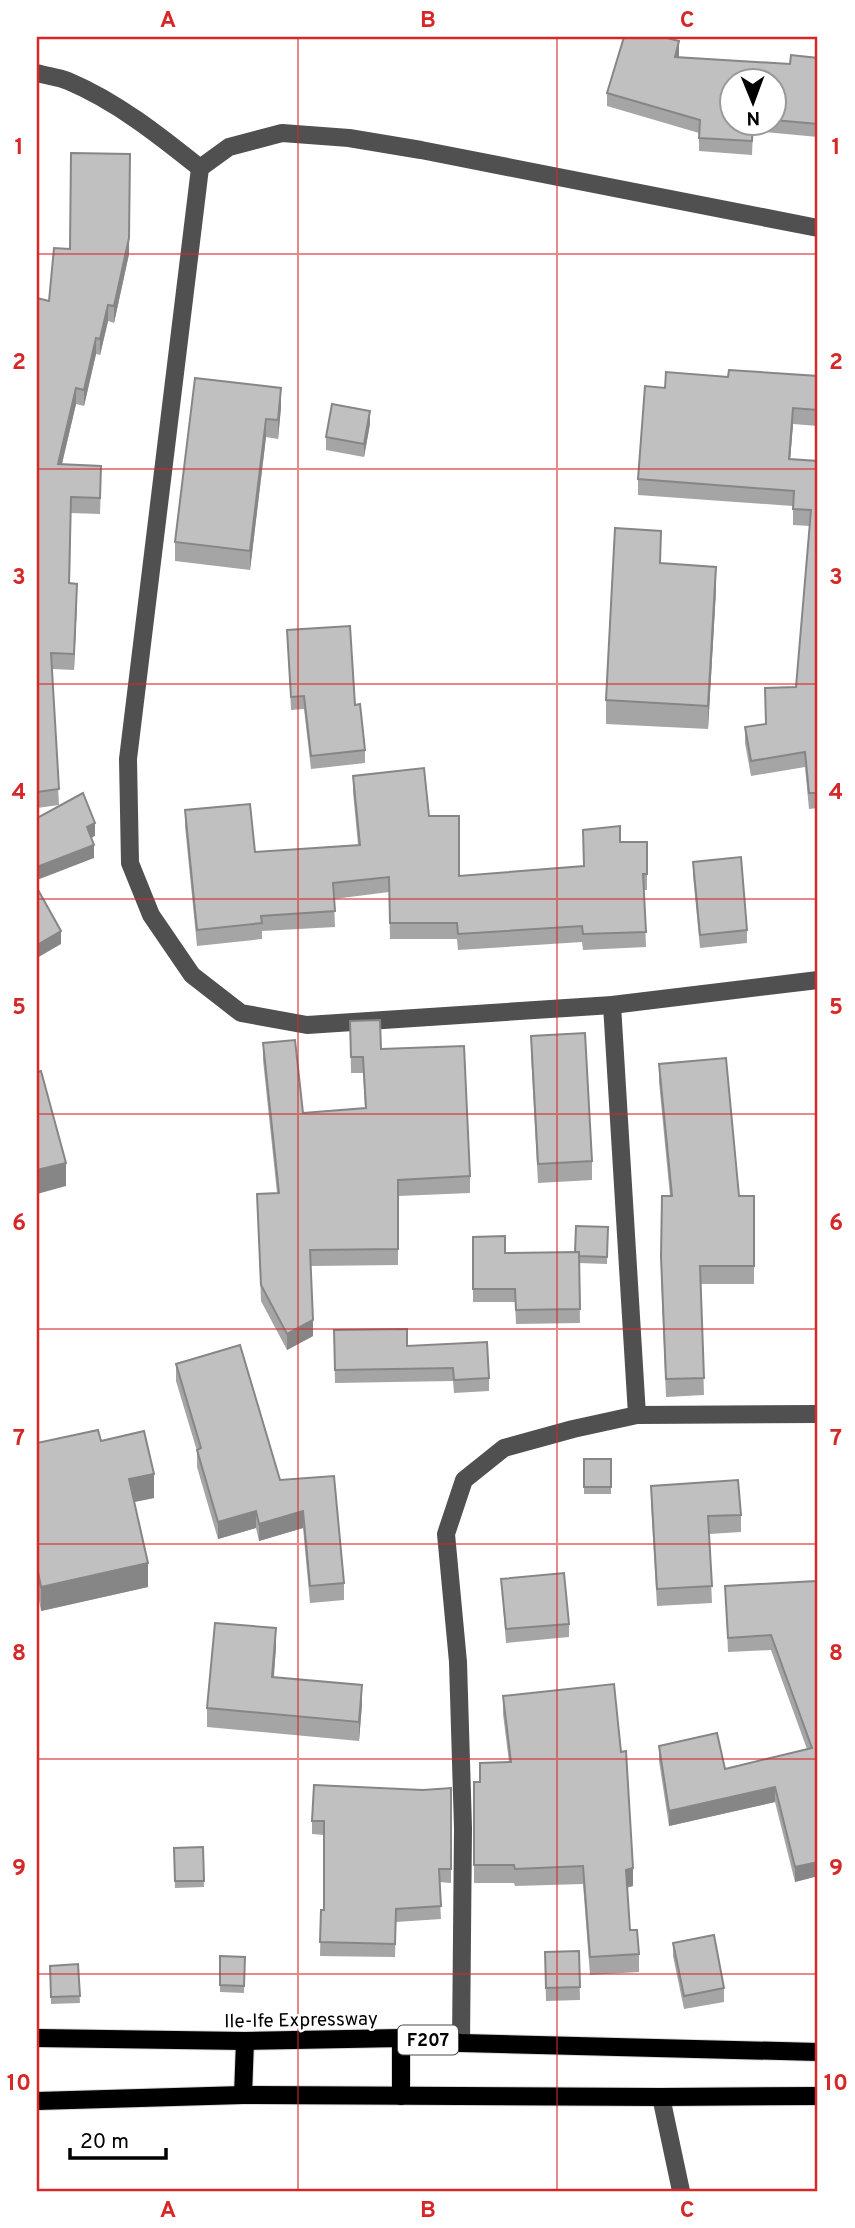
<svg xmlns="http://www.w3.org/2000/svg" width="855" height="2228" font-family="Overpass,sans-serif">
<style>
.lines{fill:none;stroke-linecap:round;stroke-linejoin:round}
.major-casing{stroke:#dbdbdb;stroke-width:20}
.minor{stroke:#505050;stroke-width:18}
.major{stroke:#000;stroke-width:18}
.wall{fill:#a5a5a5;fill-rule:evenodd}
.shaded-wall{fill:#868686}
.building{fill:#c0c0c0;stroke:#868686;stroke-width:2}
.grid{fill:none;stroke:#d62828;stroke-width:2;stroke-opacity:0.55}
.labels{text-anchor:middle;stroke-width:5;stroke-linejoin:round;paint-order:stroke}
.shield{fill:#fff;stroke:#4c4c4c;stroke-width:2}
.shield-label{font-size:18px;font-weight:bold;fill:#000}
.street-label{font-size:19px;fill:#000;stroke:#fff}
.neatline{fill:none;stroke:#d62828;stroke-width:2.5}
.grid-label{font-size:23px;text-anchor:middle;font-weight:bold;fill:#d62828}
</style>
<rect width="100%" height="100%" fill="#fff"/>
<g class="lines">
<!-- major casing -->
<g class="major-casing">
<g id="major">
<polyline points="37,2038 245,2041 401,2038 461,2043 818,2052"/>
<polyline points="243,2095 245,2041"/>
<polyline points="401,2096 401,2038"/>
<polyline points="37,2101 243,2095 661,2097 818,2096"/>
</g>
</g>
<!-- minor -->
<g class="minor">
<path d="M37,73C47,76 59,77 68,81C116,101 160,136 200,168L229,147L282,133L349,138L421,150L818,228"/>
<polyline points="200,168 128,759 130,863 151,915 192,975 241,1013 307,1025 612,1005 818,980"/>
<polyline points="637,1415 818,1414"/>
<polyline points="461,2043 463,1828 458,1662 446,1534 464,1480 504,1448 573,1429 637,1415 612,1005"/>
<polyline points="661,2097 681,2191"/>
</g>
<!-- major -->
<use href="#major" class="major"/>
</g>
<!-- wall -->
<g class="wall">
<path d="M679,55V57L790,64L818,58V137L753,131L752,155L699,151V133L607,106V93ZM774,80V122H732Z"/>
<polygon points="129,254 114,323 108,321 100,355 96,354 84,406 76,404 62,464 101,482 100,514 71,513 70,583 77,600 74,670 52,669 59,805 37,808 37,298 49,301"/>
<polygon points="818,376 818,426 793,424 790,459 818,461 818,808 809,809 805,767 751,776 745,743 745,727 766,724 765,688 796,687 810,526 793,525 793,506 638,495 638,479 665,388 728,377"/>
<polygon points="195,378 281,407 278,439 266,437 250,570 175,561 175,542"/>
<polygon points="370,424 364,457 326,450 326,437"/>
<polygon points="661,554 661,564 716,590 708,729 606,724 606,700"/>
<polygon points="287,630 355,705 365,750 365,763 311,769 304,709 291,710"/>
<polygon points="353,776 429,816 459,876 584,867 620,842 647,842 647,890 644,890 646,947 583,950 582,942 458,950 457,939 390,939 389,892 334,899 335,927 262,931 262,939 197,946 185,826 185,810 255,852 358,845 353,792"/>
<polygon points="693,862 747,930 747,943 700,948 693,875"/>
<polygon points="350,1021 381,1049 470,1176 470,1193 398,1196 398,1265 311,1266 313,1336 287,1350 261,1301 257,1194 277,1193 263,1060 263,1043 303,1113 365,1108 363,1073 351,1073"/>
<polygon points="531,1036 592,1161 592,1180 538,1183 531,1054"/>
<polygon points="659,1064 739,1196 754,1196 754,1284 701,1284 704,1395 666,1397 661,1275 662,1196 670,1196 659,1082"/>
<polygon points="608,1227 607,1264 579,1263 580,1323 516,1324 515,1302 473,1302 473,1237 505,1253 575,1252"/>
<polygon points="334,1330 407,1346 489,1378 489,1391 454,1393 453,1381 335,1383"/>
<polygon points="176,1364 280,1480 334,1476 344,1583 344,1600 310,1603 303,1528 259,1541 256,1528 218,1539 197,1467 197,1451 176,1381"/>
<polygon points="101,1441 154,1498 134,1502 148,1587 41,1611 37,1590 37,1443"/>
<rect x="584" y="1459" width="27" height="35"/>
<polygon points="651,1486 741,1515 741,1532 709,1534 712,1603 657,1606 651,1503"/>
<polygon points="501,1579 569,1624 569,1637 506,1643"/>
<polygon points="816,1581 818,1876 795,1882 775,1802 669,1826 659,1761 659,1746 725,1769 807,1749 771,1650 728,1652 725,1586"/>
<polygon points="276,1647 274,1677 362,1704 359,1741 207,1727 207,1708"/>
<polygon points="503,1696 633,1886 627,1887 630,1930 639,1954 639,1972 590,1975 583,1884 515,1886 514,1883 474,1883 474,1782 480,1782 509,1762 503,1714"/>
<polygon points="451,1788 451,1883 439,1882 441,1919 396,1922 395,1957 320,1956 321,1910 324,1910 324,1835 312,1834 312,1821 423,1790"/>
<polygon points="203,1847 204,1887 175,1888 174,1848"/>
<polygon points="673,1943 724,1988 724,2002 684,2009 673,1956"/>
<polygon points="579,1951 580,2000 546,2001 545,1952"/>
<polygon points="220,1956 245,1957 244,1993 220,1992"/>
<polygon points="78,1964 80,2003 51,2004 50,1966"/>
</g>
<!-- shaded-wall -->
<g class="shaded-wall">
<polygon points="679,41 679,55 675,70 675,57"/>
<polygon points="130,154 129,254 114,323 114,306"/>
<polygon points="108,305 108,321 100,355 100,339"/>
<polygon points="96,338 96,354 84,406 84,390"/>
<polygon points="76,388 76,404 58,480 58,464"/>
<polygon points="281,388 281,407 278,439 278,420"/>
<polygon points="793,408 793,424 789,474 789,459"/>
<polygon points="370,411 370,424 364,457 364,444"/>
<polygon points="266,419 266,437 250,570 250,551"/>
<polygon points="716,567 716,590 708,729 708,706"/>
<polygon points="77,584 77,600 74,670 74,654"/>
<polygon points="95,823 95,836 87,840 87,827"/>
<polygon points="94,845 94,858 37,880 37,867"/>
<polygon points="61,931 61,944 37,958 37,945"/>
<polygon points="66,1163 66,1186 37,1194 37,1170"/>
<polygon points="313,1320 313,1336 287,1350 287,1334"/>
<polygon points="154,1474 154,1498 129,1503 129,1479"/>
<polygon points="256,1511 256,1528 218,1539 218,1522"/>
<polygon points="303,1511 303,1528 259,1541 259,1524"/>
<polygon points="148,1563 148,1587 41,1611 41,1587"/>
<polygon points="276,1628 276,1647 272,1695 272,1677"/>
<polygon points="362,1685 362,1704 359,1741 359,1722"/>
<polygon points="775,1787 775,1802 669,1826 669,1811"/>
<polygon points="818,1862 818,1876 795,1882 795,1867"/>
<polygon points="633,1868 633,1886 626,1888 626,1870"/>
</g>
<!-- building -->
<g class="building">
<polygon points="624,37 663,37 679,41 675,57 790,64 791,55 818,58 818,124 774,120 774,80 732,80 732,122 753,122 752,141 699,138 700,120 607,93"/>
<polygon points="71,153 130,154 129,238 114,306 108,305 100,339 96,338 84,390 76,388 58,464 101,466 100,498 71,497 69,583 77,584 74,654 51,653 59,789 37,792 37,298 49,301 54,248 70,249"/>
<polygon points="729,370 818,376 818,410 793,408 789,459 818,461 818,793 809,793 805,752 751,761 745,727 766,724 765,688 796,687 811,510 793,509 794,491 638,479 645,386 665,388 666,372 728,377"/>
<polygon points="195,378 281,388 278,420 266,419 250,551 175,542"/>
<polygon points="332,404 370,411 364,444 326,437"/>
<polygon points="615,528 661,531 660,563 716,567 708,706 606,700"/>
<polygon points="350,626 355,705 360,704 365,750 311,756 304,696 291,697 287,630"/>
<polygon points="424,768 429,816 459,816 459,876 584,866 583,830 620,826 620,842 647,842 647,874 643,874 646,932 583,934 582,926 458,934 457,923 390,923 389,877 333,883 335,911 261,916 262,923 197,930 185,810 250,804 255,852 360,845 353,776"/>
<polygon points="83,793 95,823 87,827 94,845 37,867 37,818"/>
<polygon points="741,857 747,930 700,935 693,862"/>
<polygon points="37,888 61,931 37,945"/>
<polygon points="380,1020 381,1049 464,1046 470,1176 398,1180 398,1249 310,1250 313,1320 287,1334 261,1285 257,1194 279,1193 263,1043 295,1040 303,1113 366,1108 363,1057 351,1057 350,1021"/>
<polygon points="585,1033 592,1161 538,1164 531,1036"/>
<polygon points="726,1058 739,1196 754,1196 754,1266 700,1266 704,1378 666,1379 661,1257 662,1196 672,1196 659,1064"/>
<polygon points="41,1071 66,1163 37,1170 37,1072"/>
<polygon points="576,1226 608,1227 607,1257 579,1256 579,1252 575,1252"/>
<polygon points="505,1236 505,1253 579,1252 580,1309 516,1310 515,1289 473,1289 473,1237"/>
<polygon points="407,1329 407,1346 487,1342 489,1378 454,1380 453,1368 335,1370 334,1330"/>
<polygon points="240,1345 280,1480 334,1476 344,1583 310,1586 303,1511 259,1524 256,1511 218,1522 197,1450 201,1448 176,1364"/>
<polygon points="98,1430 101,1441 144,1431 154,1474 129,1479 148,1563 41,1587 37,1567 37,1443"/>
<rect x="584" y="1459" width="27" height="28"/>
<polygon points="817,1466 818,1466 818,1862 795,1867 775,1787 669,1811 659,1746 717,1733 725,1769 812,1748 771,1635 728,1638 725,1586 816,1581"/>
<polygon points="738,1480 741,1515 708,1516 712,1586 657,1589 651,1486"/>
<polygon points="564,1573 569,1624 506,1629 501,1579"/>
<polygon points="215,1623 276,1628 272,1677 362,1685 359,1722 207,1708"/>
<polygon points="614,1684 621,1752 626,1751 633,1868 626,1870 630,1930 637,1930 639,1954 590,1957 583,1866 515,1869 514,1865 474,1865 474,1782 480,1782 480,1763 511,1762 503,1696"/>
<polygon points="314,1785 423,1790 451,1788 451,1869 439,1869 441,1906 396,1909 395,1944 320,1942 321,1910 324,1910 324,1821 312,1821"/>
<polygon points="203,1847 204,1881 175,1881 174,1848"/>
<polygon points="714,1935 724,1988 684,1996 673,1943"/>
<polygon points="579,1951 580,1987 546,1988 545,1952"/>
<polygon points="220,1956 245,1957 244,1986 220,1985"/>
<polygon points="78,1964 80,1996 51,1997 50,1966"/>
</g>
<!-- grid -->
<path class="grid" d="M298,37V2191M557,37V2191M37,254H818M37,469H818M37,684H818M37,899H818M37,1114H818M37,1329H818M37,1544H818M37,1759H818M37,1974H818"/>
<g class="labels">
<!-- shield labels -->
<rect class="shield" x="398" y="2025.5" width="60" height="29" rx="5"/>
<g class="shield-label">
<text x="428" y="2046">F207</text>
</g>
<!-- street labels -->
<g class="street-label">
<text transform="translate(301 2019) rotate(-1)" y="7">Ile-Ife Expressway</text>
</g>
</g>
<!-- border -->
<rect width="855" height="2228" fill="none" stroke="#ffffff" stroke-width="77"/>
<!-- north arrow -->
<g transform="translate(753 102) rotate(179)"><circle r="33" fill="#ffffff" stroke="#999999" stroke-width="2"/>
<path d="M0-5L12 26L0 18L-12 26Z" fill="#000000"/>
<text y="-10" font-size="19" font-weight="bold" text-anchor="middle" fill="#000000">N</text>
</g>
<!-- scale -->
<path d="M70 2148v10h96v-10" fill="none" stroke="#000000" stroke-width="3.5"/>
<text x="80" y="2148" font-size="21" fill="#000000" stroke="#ffffff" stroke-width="5" paint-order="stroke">20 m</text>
<rect x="38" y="38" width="778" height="2152" class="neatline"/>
<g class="grid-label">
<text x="168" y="27">A</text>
<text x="428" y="27">B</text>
<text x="687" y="27">C</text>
<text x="19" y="154">1</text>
<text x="836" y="154">1</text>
<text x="19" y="369">2</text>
<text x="836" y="369">2</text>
<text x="19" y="584">3</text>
<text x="836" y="584">3</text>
<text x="19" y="799">4</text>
<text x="836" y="799">4</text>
<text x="19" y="1014">5</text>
<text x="836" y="1014">5</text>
<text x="19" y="1230">6</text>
<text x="836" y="1230">6</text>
<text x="19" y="1445">7</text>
<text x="836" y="1445">7</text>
<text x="19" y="1660">8</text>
<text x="836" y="1660">8</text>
<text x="19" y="1875">9</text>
<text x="836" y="1875">9</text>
<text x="19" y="2090">10</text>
<text x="836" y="2090">10</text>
<text x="168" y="2217">A</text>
<text x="428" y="2217">B</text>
<text x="687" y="2217">C</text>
</g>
</svg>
